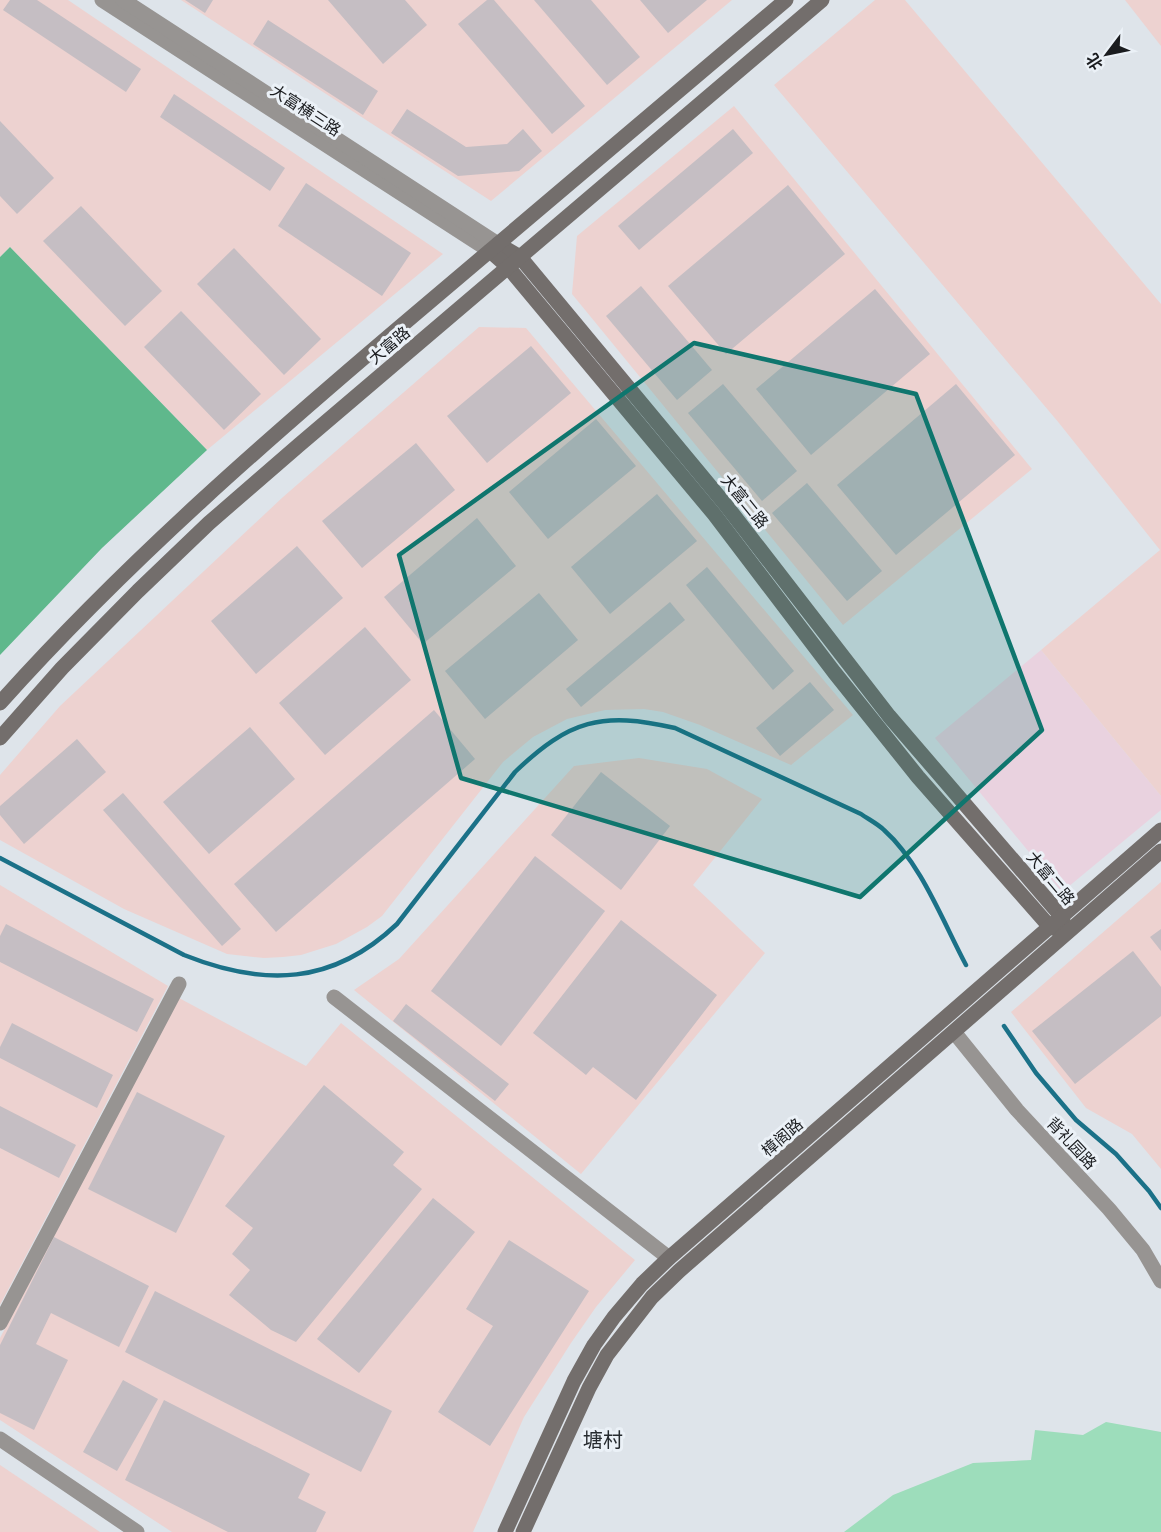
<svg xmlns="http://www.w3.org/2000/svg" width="1161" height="1532" font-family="'DejaVu Sans','Noto Sans SC',sans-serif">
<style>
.commercial{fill:#e9d2df}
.industrial{fill:#edd2d0}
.green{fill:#9dddbb}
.forest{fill:#5fb88c}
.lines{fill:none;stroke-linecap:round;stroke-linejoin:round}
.stream{stroke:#1b7188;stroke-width:4.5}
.building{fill:#c5bec3}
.street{stroke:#979492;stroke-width:15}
.secondary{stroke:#736e6c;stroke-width:15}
.marked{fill:#0f766e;fill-opacity:0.2;stroke:#0f766e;stroke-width:4.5;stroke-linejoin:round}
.labels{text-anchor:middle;stroke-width:6;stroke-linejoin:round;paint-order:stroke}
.street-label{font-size:16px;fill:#1a1c1f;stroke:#ebf1f7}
.quarter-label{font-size:20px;fill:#262b2f;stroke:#ebf1f7}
</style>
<rect width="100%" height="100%" fill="#dee4ea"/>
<!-- commercial -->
<polygon class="commercial" points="1041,650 1161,796 1161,810 1062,892 935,738"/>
<!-- industrial -->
<g class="industrial">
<polygon points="0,0 68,0 443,254 207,450 10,247 0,257"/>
<polygon points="181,0 732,0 491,201"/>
<polygon points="875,0 905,0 1161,304 1161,796 1041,650 1160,550 1059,423 774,85"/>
<polygon points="1125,0 1161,0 1161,46"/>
<polygon points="734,106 1032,469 843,625 572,294 577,236"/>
<polygon points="479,327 526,328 853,715 791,765 700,725 663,712 644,709 605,710 567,719 533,737 503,762 382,916 367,927 336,944 301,955 283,957 264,958 227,954 124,909 0,840 0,775 60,706 283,497"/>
<polygon points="639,758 707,769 762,799 693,885 765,953 581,1174 354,990 399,959 574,766"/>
<polygon points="1161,882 1161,1169 1132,1134 1086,1108 1011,1012"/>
<polygon points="0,885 168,986 0,1305"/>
<polygon points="179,998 306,1066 341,1023 635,1260 596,1307 571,1343 524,1417 473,1532 172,1532 0,1420 0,1338"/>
<polygon points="0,1465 100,1532 0,1532"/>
</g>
<!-- green -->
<polygon class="green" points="1106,1422 1161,1432 1161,1532 844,1532 893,1495 973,1463 1031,1460 1035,1430 1083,1435"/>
<!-- forest -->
<polygon class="forest" points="10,247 207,450 102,548 0,655 0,257"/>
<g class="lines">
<!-- stream -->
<g class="stream">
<path d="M0,858L184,955C264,987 333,985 397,924L515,772C569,720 602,711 675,728L861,814C868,819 878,824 884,830C921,863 943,922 966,965"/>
<polyline points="1004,1026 1036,1073 1076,1120 1116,1154 1149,1191 1161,1208"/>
</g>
</g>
<!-- building -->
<g class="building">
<polygon points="10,0 37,0 141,69 126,92 3,10"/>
<polygon points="185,0 213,0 205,13"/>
<polygon points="328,0 405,0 427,25 383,64"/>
<polygon points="487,0 494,0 585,106 552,134 458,24"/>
<polygon points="534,0 591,0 640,57 607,85"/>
<polygon points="640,0 707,0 668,33"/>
<polygon points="268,20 378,91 363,115 253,44"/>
<polygon points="174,94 285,168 270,191 160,117"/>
<polygon points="407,109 466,147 507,144 523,129 542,151 519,171 458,176 391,133"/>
<polygon points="0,121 54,178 17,214 0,196"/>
<polygon points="733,129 753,153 639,250 618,226"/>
<polygon points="306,183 411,253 382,296 278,226"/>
<polygon points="788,185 845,254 726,354 668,286"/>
<polygon points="81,206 162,291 125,326 43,241"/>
<polygon points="234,248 321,339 284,375 197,284"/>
<polygon points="641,286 712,370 677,400 606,316"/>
<polygon points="875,289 930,354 811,455 756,389"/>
<polygon points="181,311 261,394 224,430 144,347"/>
<polygon points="531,346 571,393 487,463 447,416"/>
<polygon points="723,384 797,471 762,501 688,413"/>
<polygon points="956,384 1015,455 896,555 837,485"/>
<polygon points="596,419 636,466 548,539 509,492"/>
<polygon points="416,443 455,490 362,568 322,521"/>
<polygon points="807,483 882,571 847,601 772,513"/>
<polygon points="657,494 697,541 610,614 571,567"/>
<polygon points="477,518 516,566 423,644 384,597"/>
<polygon points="297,546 343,598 256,674 211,621"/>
<polygon points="707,567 794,671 773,690 686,585"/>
<polygon points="539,593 578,640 485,719 445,671"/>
<polygon points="670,602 685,620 581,707 566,689"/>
<polygon points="365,627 411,680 325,755 279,703"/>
<polygon points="810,682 834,710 780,756 756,728"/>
<polygon points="434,710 475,759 276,932 234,884"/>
<polygon points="250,727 295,779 209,854 163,802"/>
<polygon points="77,739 106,772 24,844 0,815 0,806"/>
<polygon points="601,772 670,826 621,890 551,835"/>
<polygon points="123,793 241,929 222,946 103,810"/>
<polygon points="535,856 605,911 501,1046 431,991"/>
<polygon points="621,920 717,995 636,1100 593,1067 586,1075 533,1033"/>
<polygon points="6,924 154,999 137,1032 0,962 0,936"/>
<polygon points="1161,929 1161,951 1150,937"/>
<polygon points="1133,951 1161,987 1161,1016 1075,1084 1032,1031"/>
<polygon points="406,1004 509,1084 495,1101 393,1021"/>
<polygon points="12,1023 113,1075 97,1108 0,1058 0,1047"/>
<polygon points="324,1085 404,1152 393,1165 422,1189 296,1342 271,1330 229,1295 250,1270 232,1254 253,1228 225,1206"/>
<polygon points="137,1092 225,1136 176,1233 88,1189"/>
<polygon points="0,1106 76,1145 59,1178 0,1148"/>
<polygon points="433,1198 475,1232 359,1373 317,1339"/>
<polygon points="54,1237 149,1286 119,1347 51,1313 36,1344 68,1360 34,1430 0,1413 0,1345"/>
<polygon points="509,1240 589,1291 490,1446 438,1412 493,1326 466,1309"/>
<polygon points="155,1291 392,1411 361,1472 125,1352"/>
<polygon points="123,1380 158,1399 117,1471 83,1452"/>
<polygon points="164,1400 310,1474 298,1498 326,1512 316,1532 228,1532 125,1480"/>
</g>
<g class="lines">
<!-- street -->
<g class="street">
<polyline points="102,0 490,251"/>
<polyline points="123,0 498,244"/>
<polyline points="334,997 669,1258"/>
<polyline points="954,1032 1017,1110 1109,1209 1143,1250 1161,1281"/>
<polyline points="0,1323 179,984"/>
<polyline points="0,1439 137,1532"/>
</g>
<!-- secondary -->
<g class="secondary">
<polyline points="498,244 520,257 725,504 889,716 1062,917 1064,925"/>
<polyline points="490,251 508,267 714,514 834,672 918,777 1050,927 1059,930"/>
<path d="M0,703C126,562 270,437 414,315C538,210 662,105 786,0"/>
<polyline points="0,738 62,668 138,591 209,523 299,445 822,0"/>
<polyline points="505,1532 574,1381 594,1345 614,1317 642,1284 669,1258 1161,830"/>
<polyline points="523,1532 589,1388 607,1355 652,1297 679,1271 1161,851"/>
</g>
</g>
<!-- marked area -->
<path class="marked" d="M694,343L916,394L1042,730L860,897L461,778L399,555Z"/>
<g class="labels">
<!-- street labels -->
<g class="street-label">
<text transform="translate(306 110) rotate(33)" y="6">大富横三路</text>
<text transform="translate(389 345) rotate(-40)" y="6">大富路</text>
<text transform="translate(745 501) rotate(51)" y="6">大富二路</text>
<text transform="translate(1051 878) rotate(50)" y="6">大富二路</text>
<text transform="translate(782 1137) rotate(-41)" y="6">樟阁路</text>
<text transform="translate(1072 1143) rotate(47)" y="6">背礼园路</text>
</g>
<!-- quarter labels -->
<g class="quarter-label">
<text x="603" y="1447">塘村</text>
</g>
</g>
<!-- north arrow -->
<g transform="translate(1107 54) rotate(238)" stroke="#ebf1f7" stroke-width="4.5" paint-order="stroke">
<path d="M0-4.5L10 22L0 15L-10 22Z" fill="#1a1c1f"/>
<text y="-9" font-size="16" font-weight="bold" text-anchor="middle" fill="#1a1c1f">北</text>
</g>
</svg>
